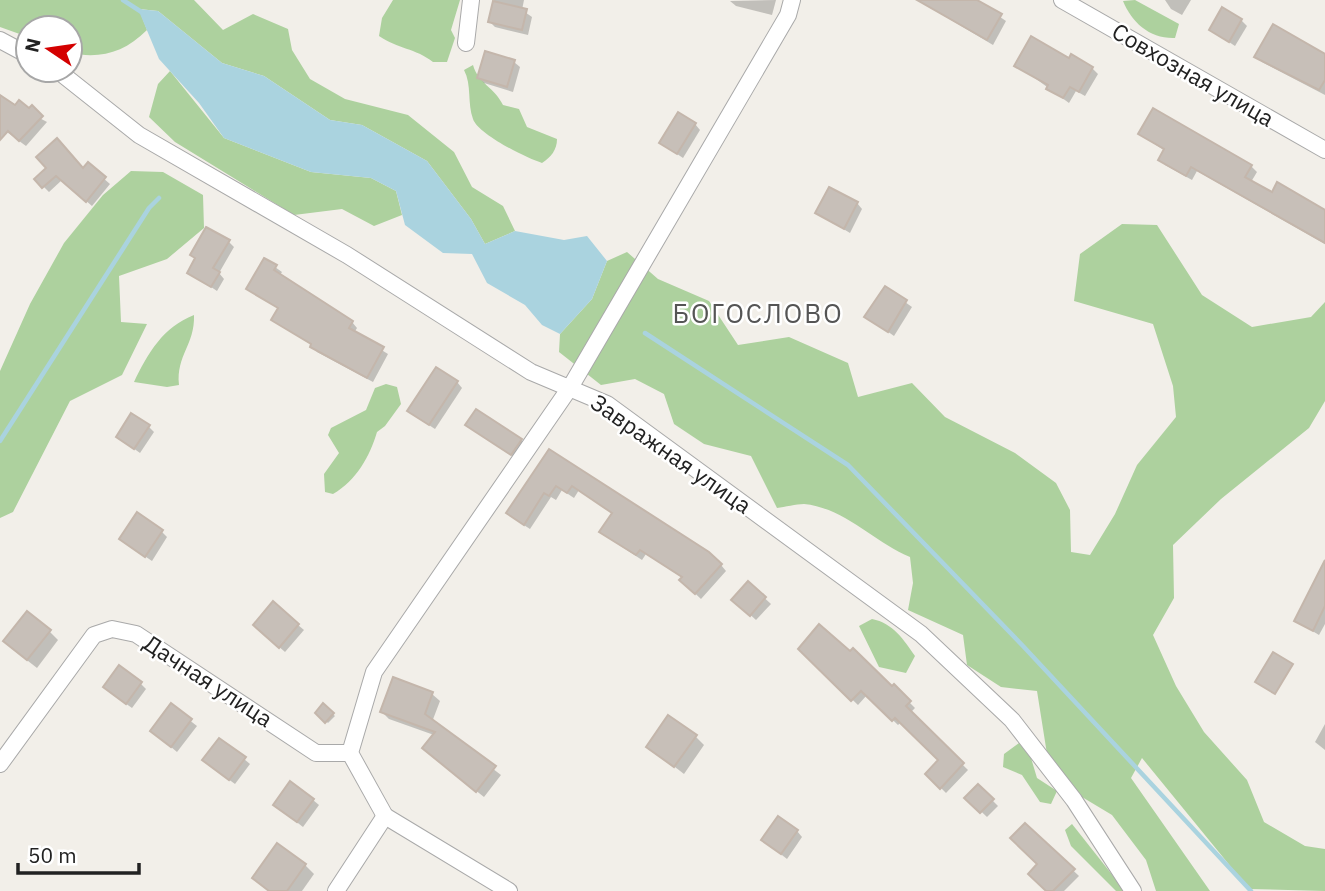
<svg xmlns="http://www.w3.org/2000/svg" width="1325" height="891" font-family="'IBM Plex Sans',sans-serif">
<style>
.forest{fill:#add19e}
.water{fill:#aad3df}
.shadow{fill:#0003}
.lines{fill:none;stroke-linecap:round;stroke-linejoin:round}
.stream{stroke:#aad3df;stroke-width:4.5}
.building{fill:#c7bfb8;stroke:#c4b6ab;stroke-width:2}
.minor-casing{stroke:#a9a9a9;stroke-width:18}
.minor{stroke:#fff;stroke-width:16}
.labels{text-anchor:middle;stroke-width:5;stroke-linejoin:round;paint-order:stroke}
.street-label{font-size:23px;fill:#222;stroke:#fff}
.quarter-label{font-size:26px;letter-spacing:2px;fill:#555;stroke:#fff}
</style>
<rect width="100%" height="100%" fill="#f2efe9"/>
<!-- forest -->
<g class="forest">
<path d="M0,0H194L223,30L253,14L288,29L292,50L310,79L345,99L408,115L454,152L472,187L503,206L515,231L485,244L471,219L427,161L362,125L330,120L264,76L222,63L158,11L139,9L147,30C124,53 100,59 70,53V28H28V37L0,27Z"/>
<path d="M393,0H460L451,30L455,38L447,62H433C415,48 398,49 379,36L382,18Z"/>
<path d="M1135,0L1179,24L1175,38C1150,39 1132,23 1123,1Z"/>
<path d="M473,65C478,83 495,88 503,105L519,109L527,127L557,139C557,150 551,157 542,163C526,158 478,134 473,119C467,103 472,85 464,70Z"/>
<polygon points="170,71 224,138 311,172 371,178 396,191 402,215 374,226 342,209 294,215 175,142 149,117 158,84"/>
<polygon points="131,171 163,172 203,195 204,228 167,259 119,276 121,322 147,324 122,375 70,401 13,512 0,518 0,371 30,304 64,243 103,195"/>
<path d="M1122,224L1157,225L1202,295L1252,327L1311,317L1325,302V401L1309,428L1221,499L1173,545L1174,598L1153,635L1176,686L1204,732L1247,780L1264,822L1305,846L1325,849V891L1249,889L1142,758L1131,778L1210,891H1156L1146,860L1112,815L1082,797L1047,754L1037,691L1001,687L967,665L963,635L908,610L913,583L910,557C874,542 845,508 804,504C796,504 785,507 777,508L751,456L704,444L674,424L664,394L635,379L601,385L559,352L560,334L592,299L607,261L627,252L658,279L709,301L738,345L789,337L848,363L858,397L912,383L945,417L1015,453L1056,483L1070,510L1071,552L1090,555L1115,514L1137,465L1176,417L1173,386L1153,324L1074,301L1080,254Z"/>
<path d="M194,315C195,345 176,355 179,385L167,387L134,382C148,353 163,327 194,315Z"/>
<path d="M386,384L397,387L401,404L385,426L377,432C370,456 356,481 333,494L325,492L324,474L339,453L328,435L331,428L366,410L375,388Z"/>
<path d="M872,619C893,623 904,640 915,656L906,673L879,667L859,626Z"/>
<polygon points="1019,743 1031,758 1037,778 1057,791 1051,804 1040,802 1022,775 1003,767 1004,754"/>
<polygon points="1072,824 1125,891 1116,891 1071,846 1065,830"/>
</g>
<!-- water -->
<polygon class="water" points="138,9 158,11 222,63 264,76 330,120 362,125 427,161 471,219 485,244 515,231 564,240 587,236 607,261 592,299 560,334 542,325 525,305 487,283 472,254 443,253 405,225 396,191 371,178 311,172 224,138 199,103 159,59"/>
<!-- shadow -->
<g class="shadow">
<polygon points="494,0 524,0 522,10 532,17 528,35 495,27 490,22"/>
<polygon points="776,0 772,15 736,6 730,1"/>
<polygon points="927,0 975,0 1006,21 993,45 931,8 925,3"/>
<polygon points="1165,0 1191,0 1182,15 1171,9"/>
<polygon points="1241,20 1247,26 1235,46 1211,30"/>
<polygon points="1256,56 1325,56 1325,95 1262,62"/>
<polygon points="1070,60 1092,68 1098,74 1085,96 1076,91 1069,103 1017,65"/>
<polygon points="514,62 520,67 513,92 484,83 479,77"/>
<polygon points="0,97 47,122 26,146 0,127"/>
<polygon points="695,124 700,130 683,158 661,143"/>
<polygon points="1140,134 1251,166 1257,172 1251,182 1272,194 1325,212 1325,244 1197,171 1192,180 1165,165 1160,159 1165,151"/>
<polygon points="88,165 110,184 92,206 62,180 49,192 36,179 84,170"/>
<polygon points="857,203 862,209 850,233 817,213"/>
<polygon points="229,242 234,247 219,273 224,279 217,291 189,272"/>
<polygon points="265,260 282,272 280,275 352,322 357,328 354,333 388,354 373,382 317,352 312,345 273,320 279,309 248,289"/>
<polygon points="885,288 912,307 894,336 867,317"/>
<polygon points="457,382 462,388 435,429 415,416"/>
<polygon points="468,425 521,440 526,446 517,459"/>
<polygon points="149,427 154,432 140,453 118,437"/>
<polygon points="549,452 721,565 726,571 701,599 681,580 683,578 646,554 642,560 607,537 613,514 579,490 574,498 562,490 556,500 551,497 530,529 513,518 508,513"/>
<polygon points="162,532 167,537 152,561 127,544"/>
<polygon points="1325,560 1325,624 1319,635 1296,621"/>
<polygon points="748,583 771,604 756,620 734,600"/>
<polygon points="298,625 304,630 285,652 261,631"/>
<polygon points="49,631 58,640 37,668 14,650"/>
<polygon points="800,649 892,689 894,687 915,708 910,713 968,770 946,793 927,774 940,760 901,722 898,725 867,695 858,705"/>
<polygon points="394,680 432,694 440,701 432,722 501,775 484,797 431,755 434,735 389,719 382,712"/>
<polygon points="141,684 146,689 132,708 111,693"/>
<polygon points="171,706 197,726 177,752 152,731"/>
<polygon points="323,706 335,716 328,723 317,713"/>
<polygon points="1325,724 1325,750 1315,742"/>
<polygon points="696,737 704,745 684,774 648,746"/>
<polygon points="244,759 250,764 235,784 210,766"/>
<polygon points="978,786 998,806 987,817 967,798"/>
<polygon points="313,800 319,805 303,827 281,810"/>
<polygon points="1025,825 1079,876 1064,891 1048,891"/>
<polygon points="797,831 802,837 787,859 763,840"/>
<polygon points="305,865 314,874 302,891 268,891 254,878"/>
</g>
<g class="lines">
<!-- stream -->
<g class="stream">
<polyline points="123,0 143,13"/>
<polyline points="645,333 848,465 1023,646 1251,891"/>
<polyline points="0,441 149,208 159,198"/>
</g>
</g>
<!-- building -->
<g class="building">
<polygon points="917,0 977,0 1002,14 987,40"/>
<polygon points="493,1 527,9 522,30 488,22"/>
<polygon points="1222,7 1242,19 1229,42 1209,30"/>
<polygon points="1273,24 1325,54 1325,80 1319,90 1254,57"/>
<polygon points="1031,36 1069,58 1071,54 1093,67 1079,92 1070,87 1063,98 1046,89 1048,85 1014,66"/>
<polygon points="485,51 515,60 507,87 477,78"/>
<polygon points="0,95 15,105 19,100 29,108 32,105 43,116 19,141 8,131 0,140"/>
<polygon points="1153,108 1252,165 1245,177 1272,192 1277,182 1325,210 1325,243 1191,167 1186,176 1158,160 1164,149 1138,134"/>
<polygon points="678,112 696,123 677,154 659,143"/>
<polygon points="57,138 83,168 88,162 106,177 86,202 56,176 42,188 34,179 46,168 36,157"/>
<polygon points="829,187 858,202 844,229 815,213"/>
<polygon points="206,227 230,240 213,268 220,272 211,287 187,273 195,258 190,255"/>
<polygon points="264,258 277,265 274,270 353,321 349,328 384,347 367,378 310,347 311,344 271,320 278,308 246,289"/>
<polygon points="885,286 907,300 888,332 864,317"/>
<polygon points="436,367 458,381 429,425 407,411"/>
<polygon points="476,409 522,439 511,455 465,425"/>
<polygon points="131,413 150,425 134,449 116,437"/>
<polygon points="549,449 709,552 722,564 695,594 679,580 682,577 640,550 636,555 599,532 612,513 572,486 567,493 556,486 549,496 544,493 524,525 506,513"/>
<polygon points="137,512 163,530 145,557 119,539"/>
<polygon points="1325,560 1325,606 1313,631 1294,621"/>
<polygon points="748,581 766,597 750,616 731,600"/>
<polygon points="273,601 299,624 279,648 253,625"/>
<polygon points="27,611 51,630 27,660 3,641"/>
<polygon points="819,624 850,651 853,648 892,686 894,684 911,701 906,706 964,763 940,789 925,774 938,760 895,718 892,721 861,691 851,701 798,649"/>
<polygon points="1273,652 1293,664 1275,694 1255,682"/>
<polygon points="119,665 142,682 126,704 103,687"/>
<polygon points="393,677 433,692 425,714 496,766 476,792 422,748 435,732 380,712"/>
<polygon points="171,703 192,719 171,747 150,731"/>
<polygon points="323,703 334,713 325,723 315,713"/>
<polygon points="668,715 697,735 674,767 646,747"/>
<polygon points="219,738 246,757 229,780 202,760"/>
<polygon points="290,781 314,799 297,822 273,805"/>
<polygon points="978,784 994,799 980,813 964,798"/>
<polygon points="778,816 798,830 781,854 761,840"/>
<polygon points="1025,823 1075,869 1053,891 1046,891 1028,874 1037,864 1010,838"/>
<polygon points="277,843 306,864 287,891 269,891 252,878"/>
</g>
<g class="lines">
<!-- minor casing -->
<g class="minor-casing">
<g id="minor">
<polyline points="1062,0 1325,150"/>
<polyline points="0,40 28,55"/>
<polyline points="466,43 471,0"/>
<polyline points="57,70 139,135 347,255 531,372 607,404 921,634 1012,720 1074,800 1133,891"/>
<polyline points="0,764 94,635 112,629 136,634 316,753 350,753"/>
<polyline points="385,816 350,753 374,672 571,386 788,15 792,0"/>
<polyline points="385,816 509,891"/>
<polyline points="336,891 385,816"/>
</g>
</g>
<!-- minor -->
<use href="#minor" class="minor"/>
</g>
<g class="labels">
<!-- street labels -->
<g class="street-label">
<text transform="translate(1193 75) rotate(30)" y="8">Совхозная улица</text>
<text transform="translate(671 454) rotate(35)" y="8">Завражная улица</text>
<text transform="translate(208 681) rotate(33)" y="8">Дачная улица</text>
</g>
<!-- quarter labels -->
<g class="quarter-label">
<text x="758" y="323">БОГОСЛОВО</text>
</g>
</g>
<!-- north arrow -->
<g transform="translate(49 49) rotate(283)"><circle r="33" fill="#ffffff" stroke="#a7a7a7" stroke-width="2"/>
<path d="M0-5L12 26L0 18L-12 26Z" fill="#d40000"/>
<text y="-10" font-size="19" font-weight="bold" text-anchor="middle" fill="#222222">N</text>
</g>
<!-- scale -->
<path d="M18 863v10h121v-10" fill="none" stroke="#222222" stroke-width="3.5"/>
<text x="28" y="863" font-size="21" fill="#222222" stroke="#ffffff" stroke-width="5" paint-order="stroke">50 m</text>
</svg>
